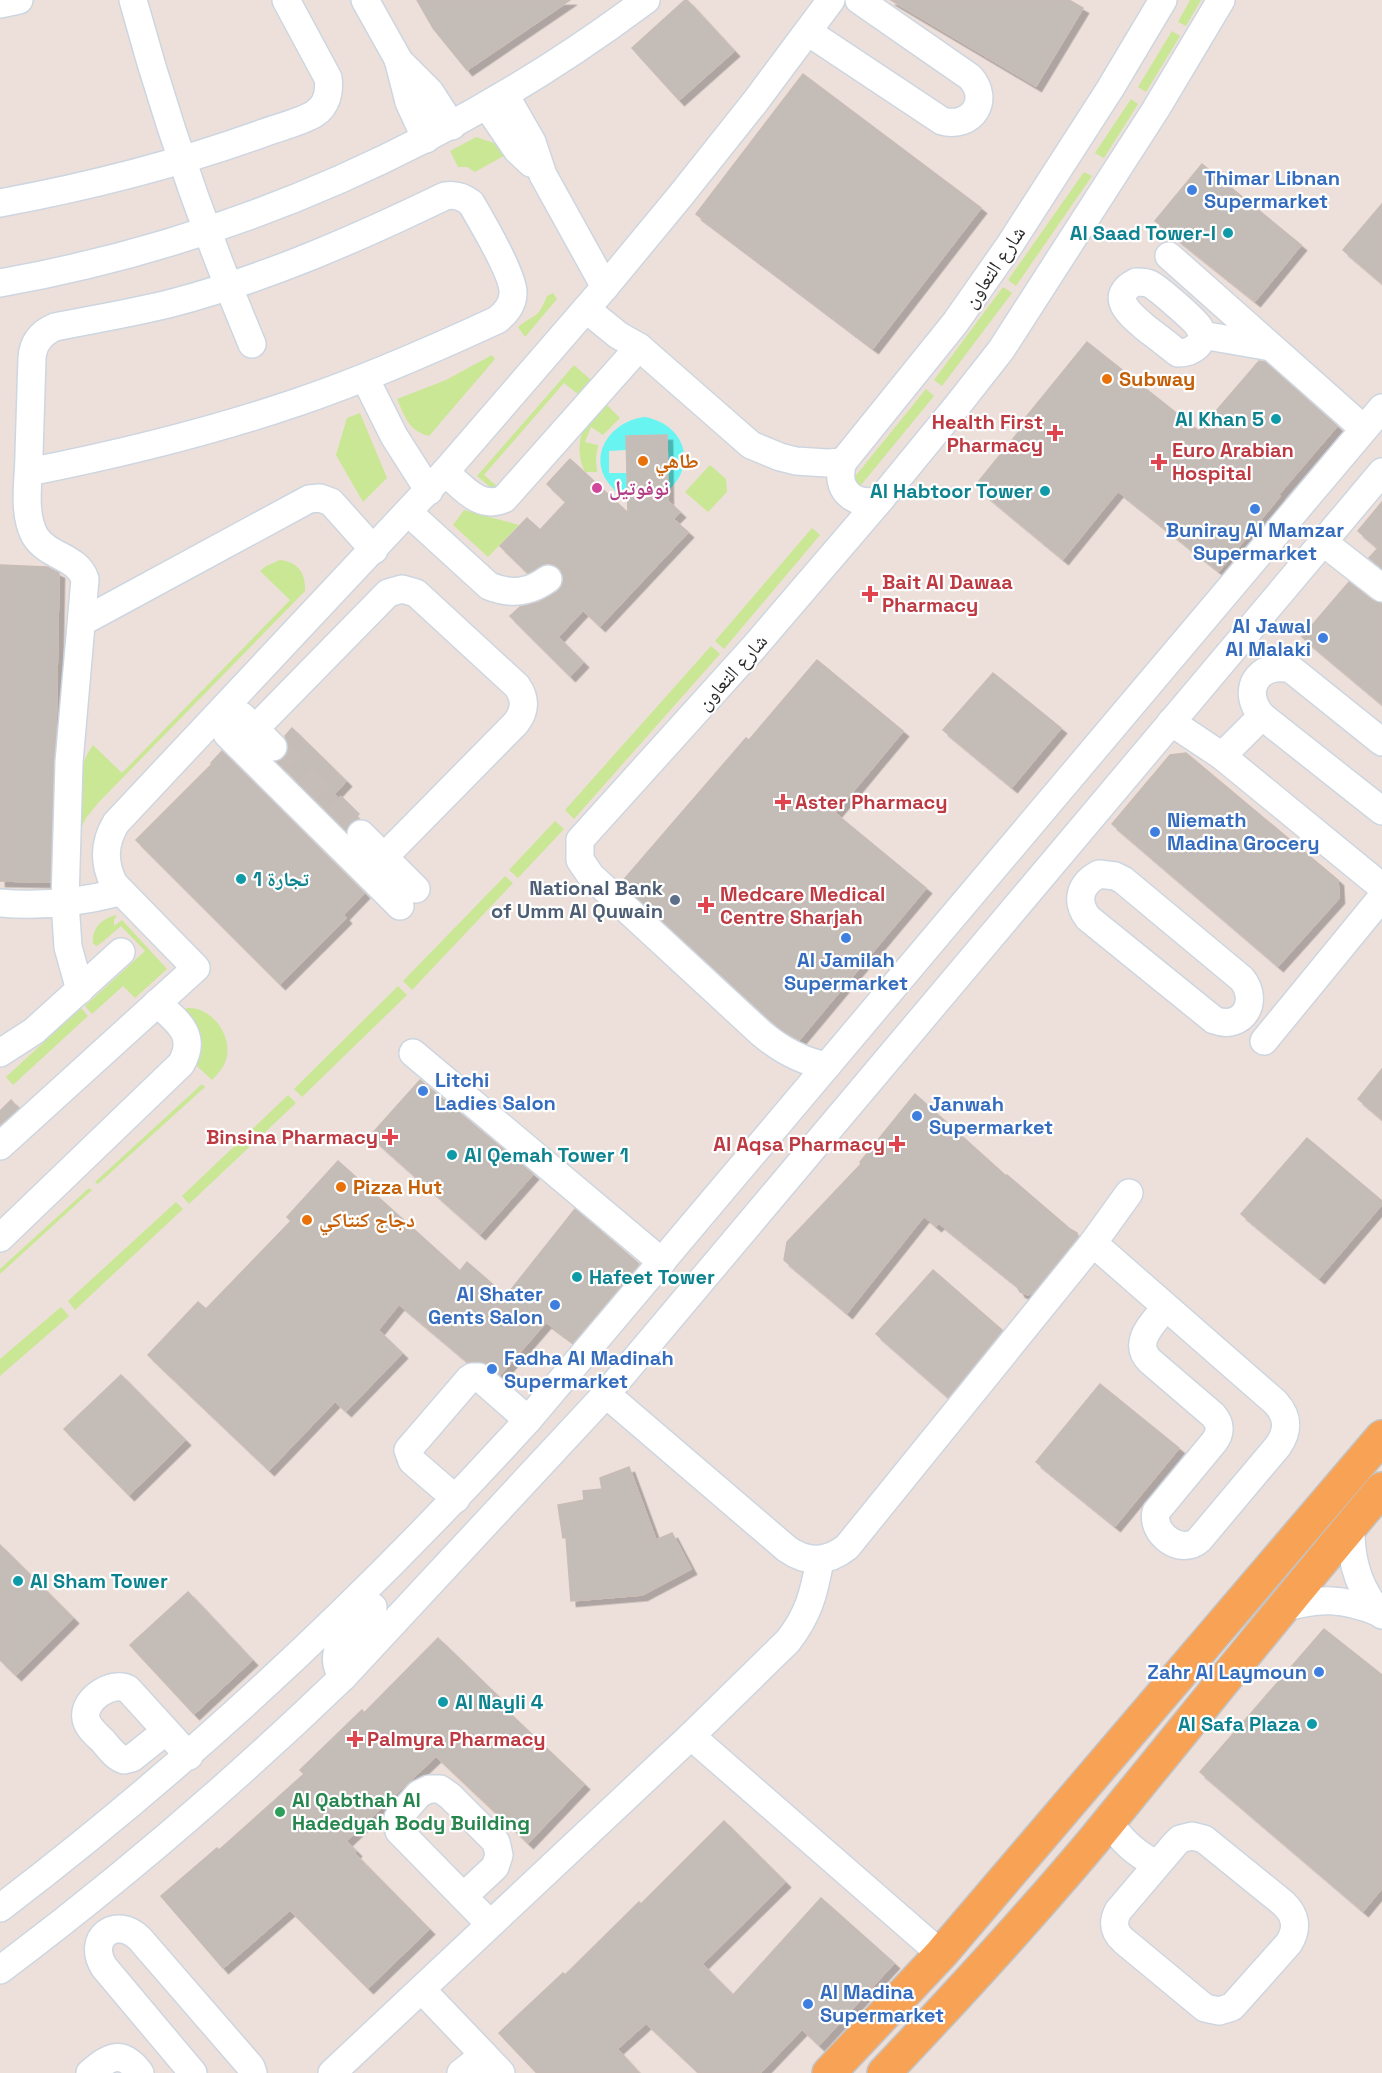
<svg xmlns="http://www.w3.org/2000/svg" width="1382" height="2073" font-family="'Space Grotesk','Noto Naskh Arabic',sans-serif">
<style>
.green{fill:#c9e794}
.water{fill:#68f5f1}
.building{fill:#c4bcb7;stroke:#c8bcb5;stroke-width:1.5;filter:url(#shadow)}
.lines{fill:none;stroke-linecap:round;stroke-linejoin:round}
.minor-tunnel{stroke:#c6bcb8;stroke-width:27;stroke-dasharray:27 14;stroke-linecap:butt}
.minor-casing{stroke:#cdd6e0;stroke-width:30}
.major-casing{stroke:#c3c3c3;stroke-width:36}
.minor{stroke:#fff;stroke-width:27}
.major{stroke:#f8a255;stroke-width:33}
.shop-dot{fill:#3f7fe0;stroke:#fff;stroke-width:2}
.culture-dot{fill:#0f9aa8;stroke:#fff;stroke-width:2}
.food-dot{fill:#e8710a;stroke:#fff;stroke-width:2}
.health-dot{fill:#e0444e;stroke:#fff;stroke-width:2}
.hotel-dot{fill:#d1479c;stroke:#fff;stroke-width:2}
.service-dot{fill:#5c6f8a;stroke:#fff;stroke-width:2}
.leisure-dot{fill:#2e9e5b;stroke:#fff;stroke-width:2}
.labels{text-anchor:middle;stroke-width:4.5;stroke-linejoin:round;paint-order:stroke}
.shop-label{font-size:20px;font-weight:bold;fill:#366cbe;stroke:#fff;text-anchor:start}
.culture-label{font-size:20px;font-weight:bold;fill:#0d838f;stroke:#fff;text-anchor:start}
.street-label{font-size:20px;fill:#2a2a2a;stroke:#fff}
.food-label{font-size:20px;font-weight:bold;fill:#c56008;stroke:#fff;text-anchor:start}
.health-label{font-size:20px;font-weight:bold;fill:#be3a42;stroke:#fff;text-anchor:start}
.hotel-label{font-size:20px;font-weight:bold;fill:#b23c85;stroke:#fff;text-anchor:start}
.service-label{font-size:20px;font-weight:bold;fill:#4e5e75;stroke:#fff;text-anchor:end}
.leisure-label{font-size:20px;font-weight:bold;fill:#27864d;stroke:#fff;text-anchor:start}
</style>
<defs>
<filter id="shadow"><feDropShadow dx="5.5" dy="5.5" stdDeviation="0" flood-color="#0004"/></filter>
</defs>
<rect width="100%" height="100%" fill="#ede0db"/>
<!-- green -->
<g class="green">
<polygon points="1190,0 1201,0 1186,26 1178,22"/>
<polygon points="1172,31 1180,36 1146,92 1138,87"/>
<polygon points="1131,99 1138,104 1104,158 1095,153"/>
<polygon points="476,137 497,144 509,153 475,172 467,167 458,167 450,151"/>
<polygon points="1084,172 1092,176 1016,286 1008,280"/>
<polygon points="1003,287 1012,293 942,386 934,380"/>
<path d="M553,293L557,299L525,337L518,327C537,312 537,320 547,296Z"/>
<path d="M492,355L495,359L429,436C409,431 405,417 397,399L446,380Z"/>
<polygon points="574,365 591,380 579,395 564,383 484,475 498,487 495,491 477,476"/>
<polygon points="926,389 934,396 857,490 849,484"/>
<path d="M607,405L620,418L603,435L591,427L585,442L598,445L596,458L597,472H585C573,447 581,418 607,405Z"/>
<polygon points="360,413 387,478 363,502 336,455 347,418"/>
<polygon points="710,465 726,479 727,492 708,512 685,492"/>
<polygon points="464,510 519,525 488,557 453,525"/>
<polygon points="812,528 820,535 724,649 715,641"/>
<path d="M280,560C298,562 306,573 305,591L99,802L86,818L77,837C79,808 74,770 93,745L122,773L290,600L260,571L266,566Z"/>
<polygon points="711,646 720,654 574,819 565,810"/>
<polygon points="555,821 564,829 518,878 509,870"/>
<polygon points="505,876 513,883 412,990 403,981"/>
<path d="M117,915L114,920V926L122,920L167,969L135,998L123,986L92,1014L85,1006L145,951L121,926L100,944L96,946L93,943C92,928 102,918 117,915Z"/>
<polygon points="398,986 407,995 302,1097 294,1089"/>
<polygon points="81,1008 88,1016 13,1085 6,1077"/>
<path d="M187,1008C211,1006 231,1034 227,1056C225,1066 219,1073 212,1080L196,1065C210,1041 197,1029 182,1011Z"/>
<polygon points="202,1084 205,1087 98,1184 95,1182"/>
<polygon points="288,1095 296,1103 189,1204 182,1196"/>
<polygon points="89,1188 92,1190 0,1274 0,1269"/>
<polygon points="176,1202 183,1209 75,1310 68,1301"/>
<polygon points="61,1307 69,1316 0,1376 0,1359"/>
</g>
<!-- water -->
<path class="water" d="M645,417C688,425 699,471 662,495L668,477L667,435L626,436V450L609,451V473H627V478H643L630,505C623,498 613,490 607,481C588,451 614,420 645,417Z"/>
<!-- building -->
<g class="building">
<polygon points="417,0 570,0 467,70 433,28"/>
<polygon points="685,0 687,0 734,51 679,100 632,48"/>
<polygon points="891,0 1069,0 1083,8 1036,86"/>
<polygon points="803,74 981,208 873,348 696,214"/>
<polygon points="1202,164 1301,245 1255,301 1155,221"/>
<polygon points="1382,204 1382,283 1343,250"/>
<polygon points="1087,342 1199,431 1259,361 1265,362 1337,426 1278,495 1280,496 1219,571 1118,491 1063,559 975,486 1029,419 1026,417"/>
<polygon points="667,435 668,501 680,512 673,519 688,532 600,626 583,610 558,637 583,662 570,676 510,616 520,607 539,602 557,592 562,585 564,579 561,571 556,565 548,563 528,573 500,546 527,518 540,530 566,502 547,484 570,459 628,513 626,436"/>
<polygon points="1382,502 1382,568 1369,558 1378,548 1358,531"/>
<polygon points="0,565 47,567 59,573 56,732 50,882 0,881"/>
<polygon points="1349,582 1372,600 1382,603 1382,704 1302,637"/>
<polygon points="817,660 903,731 835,813 926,888 799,1040 771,1021 621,883 746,738 749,740"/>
<polygon points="993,673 1061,728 1012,787 943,730"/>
<polygon points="292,728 346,781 334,794 359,819 350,823 346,830 278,762 284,758 288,752 288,744 285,736"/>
<polygon points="222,751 364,893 343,915 346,918 280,984 136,840 212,764 211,763"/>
<polygon points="1186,753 1338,880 1339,898 1278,966 1112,824 1170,755"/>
<polygon points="1382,1069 1382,1119 1358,1099"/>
<polygon points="420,1080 533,1174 480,1234 370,1136"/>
<polygon points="915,1094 1006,1176 1007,1175 1070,1229 1077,1233 1078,1237 1032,1293 1028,1295 1020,1292 1016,1285 939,1223 936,1226 924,1216 847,1313 784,1260 787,1242 861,1164 860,1162"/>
<polygon points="11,1100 18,1108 0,1125 0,1111"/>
<polygon points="1307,1138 1382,1201 1382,1204 1319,1278 1241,1214"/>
<polygon points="338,1161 460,1271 467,1262 506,1296 575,1209 639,1264 573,1342 546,1322 500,1375 489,1365 479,1361 468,1362 399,1304 378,1330 402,1353 346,1411 335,1401 269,1470 148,1355 198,1302 206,1309 291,1221 287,1217"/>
<polygon points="933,1270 1002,1330 948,1397 876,1334"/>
<polygon points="121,1375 185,1440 129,1495 64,1429"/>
<polygon points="1100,1384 1179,1448 1115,1526 1036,1462"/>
<polygon points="629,1467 656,1540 672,1533 691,1569 642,1595 571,1601 566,1537 563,1538 558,1505 584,1500 583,1491 602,1489 600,1478"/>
<polygon points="0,1545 73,1618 16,1675 0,1660"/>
<polygon points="188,1592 252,1660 194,1714 130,1645"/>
<polygon points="1324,1629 1382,1675 1382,1888 1363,1911 1200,1772"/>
<polygon points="438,1638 507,1705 504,1708 584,1784 528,1843 436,1756 346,1841 356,1851 354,1853 429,1929 368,1988 290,1910 223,1968 161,1896 217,1848 219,1850 304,1774 300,1770 362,1710 364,1713"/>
<polygon points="724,1821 785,1882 702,1964 733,1995 821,1898 894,1963 819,2045 802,2029 760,2073 699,2073 646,2023 617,2049 639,2073 537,2073 499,2033 563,1973 565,1975 639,1902 641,1904"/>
</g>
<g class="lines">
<!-- minor-tunnel -->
<polyline class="minor-tunnel" points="273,747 361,834"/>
<!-- minor casing -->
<g class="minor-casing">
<g id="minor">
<path d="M133,0C165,118 205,232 252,344"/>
<polyline points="365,0 398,59 409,102 426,139"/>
<polyline points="0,4 19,0"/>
<path d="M808,32L942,121C972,129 991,100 970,77L859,0"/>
<polyline points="398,60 430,92 452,126"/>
<polyline points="505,95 532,142 543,175 605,287"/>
<polyline points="487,106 517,150 531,163"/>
<path d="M0,203C87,187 174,165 258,135C275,128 299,123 314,114C327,106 330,91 328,78L286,0"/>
<polyline points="1169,256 1364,429"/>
<path d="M1136,282C1141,282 1146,282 1150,284C1158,288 1195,320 1199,327C1208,343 1192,353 1178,353C1168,345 1158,337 1147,329C1132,316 1106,297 1136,282Z"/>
<path d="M0,283C236,241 455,143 646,0"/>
<polyline points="586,309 618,335 639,347 751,445 780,457 796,461 827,463 843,462"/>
<polyline points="1202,335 1271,347"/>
<polyline points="365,378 394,436 429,491"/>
<path d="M29,472C120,454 210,432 298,402C366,379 432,350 497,320C506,313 513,305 513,293C514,276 481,220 471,203C462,196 455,194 445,196C356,239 267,278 172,303C133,313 94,319 55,327C41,333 33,343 32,358C31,390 30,422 29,454C29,479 22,513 35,536C48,557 77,556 85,579L69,762L65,902L68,947L80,990"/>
<path d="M445,472C463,487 479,510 504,499L639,347"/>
<path d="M880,500C853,507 834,489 843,462L955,323L1009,246L1110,89L1163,0"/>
<path d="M409,513L489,586C511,595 529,593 548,579"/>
<polyline points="1323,542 1382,588"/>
<polyline points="82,622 309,499 320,498 331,502 374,550"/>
<polyline points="242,716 273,747"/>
<polyline points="1171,722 1222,756 1382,887"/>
<polyline points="227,734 400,906"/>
<path d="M1382,742L1291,669C1258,661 1240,691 1262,716L1382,811"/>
<path d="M239,745L388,593L402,589L416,593L517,686C526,699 525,711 516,723L384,857"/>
<polyline points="1222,756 1262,716"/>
<polyline points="361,834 416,889"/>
<path d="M1099,874L1115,876L1123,880L1242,979C1260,1001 1243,1031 1214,1020L1088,918C1075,901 1080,884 1099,874Z"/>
<path d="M0,903C41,907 81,902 120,892"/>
<polyline points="1264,1041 1382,897"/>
<polyline points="0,1053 34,1031 121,952"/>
<polyline points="413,1053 662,1262"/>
<path d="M827,1066C801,1061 781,1050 761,1033L591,876L580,860V840L755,646L880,500L957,406L1001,350L1156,109L1221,0"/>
<path d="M0,1146L196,968L114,884C103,862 104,843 116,823L445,472L605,287L681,195L755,102L831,0"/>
<path d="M0,1238L181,1064C198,1035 177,1021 157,1003"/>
<path d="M1093,1243L1275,1402C1288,1416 1289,1430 1278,1446L1199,1540C1181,1556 1151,1534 1156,1512L1214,1442C1221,1433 1221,1424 1213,1415L1150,1361C1131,1342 1154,1322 1166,1307"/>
<path d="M606,1394L787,1549C807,1563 827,1563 847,1547L1093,1243L1129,1193"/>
<polyline points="456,1499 412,1461 408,1450 469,1379 472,1377 479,1377 528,1420"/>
<path d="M1351,1525C1350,1559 1358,1590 1382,1615"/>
<path d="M1281,1609C1318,1597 1344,1598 1380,1613"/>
<path d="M343,1677C323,1650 354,1626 373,1607"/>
<path d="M166,1731L132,1758L124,1760C115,1757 109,1748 103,1741C97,1735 88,1728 86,1719C82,1700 112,1680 128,1689L189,1756"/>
<polyline points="691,1736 941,1954"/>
<path d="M1109,1821C1120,1839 1137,1855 1157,1864"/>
<path d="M1192,1836L1204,1839L1283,1903C1296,1915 1298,1928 1289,1943L1232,2007L1219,2011L1205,2008L1124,1941C1114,1932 1112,1923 1118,1911L1175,1844L1180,1839Z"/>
<polyline points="464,1896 495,1867 499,1855 496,1842 450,1796 440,1789 429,1789 419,1794 398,1818 399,1831 489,1923"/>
<path d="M0,1908C192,1762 366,1598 528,1420L1382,408"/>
<path d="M0,1970C120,1880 234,1782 343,1677L606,1394L1382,472"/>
<polyline points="422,1990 484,2055"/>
<path d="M90,2073C110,2056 122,2049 140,2073"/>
<path d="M193,2073L104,1967C86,1938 116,1915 140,1939L251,2067L253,2073"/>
<path d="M332,2073L691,1736L788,1641C809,1614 814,1593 820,1560"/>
<polyline points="461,2073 484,2055 501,2073"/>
</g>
</g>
<!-- major casing -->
<g class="major-casing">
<g id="major">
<polyline points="829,2073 941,1954 1382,1437"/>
<path d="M884,2073C956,1997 1027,1920 1094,1840C1190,1723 1284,1604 1382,1489"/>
</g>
</g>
<!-- minor -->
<use href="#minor" class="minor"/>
<!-- major -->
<use href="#major" class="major"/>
</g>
<!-- markers -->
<g class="shop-dot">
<circle cx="1192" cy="190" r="6"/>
<circle cx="1255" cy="509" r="6"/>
<circle cx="1323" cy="638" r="6"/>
<circle cx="1155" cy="832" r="6"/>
<circle cx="846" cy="938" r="6"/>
<circle cx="423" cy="1091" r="6"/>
<circle cx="917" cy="1116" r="6"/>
<circle cx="555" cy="1305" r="6"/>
<circle cx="492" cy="1369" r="6"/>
<circle cx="1319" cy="1672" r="6"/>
<circle cx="808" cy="2004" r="6"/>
</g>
<g class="culture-dot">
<circle cx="1228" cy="233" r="6"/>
<circle cx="1276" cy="419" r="6"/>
<circle cx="1045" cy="491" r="6"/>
<circle cx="241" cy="879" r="6"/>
<circle cx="452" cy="1155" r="6"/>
<circle cx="577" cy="1277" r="6"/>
<circle cx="18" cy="1581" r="6"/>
<circle cx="443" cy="1702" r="6"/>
<circle cx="1312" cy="1724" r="6"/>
</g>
<g class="food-dot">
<circle cx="1107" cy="379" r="6"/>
<circle cx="643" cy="461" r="6"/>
<circle cx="341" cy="1187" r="6"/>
<circle cx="307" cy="1220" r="6"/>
</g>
<g class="health-dot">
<path d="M1052 424h6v6h6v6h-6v6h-6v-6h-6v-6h6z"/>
<path d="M1156 453h6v6h6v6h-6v6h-6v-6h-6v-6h6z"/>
<path d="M867 585h6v6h6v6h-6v6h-6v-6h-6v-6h6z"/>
<path d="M780 793h6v6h6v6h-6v6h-6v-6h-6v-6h6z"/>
<path d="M703 896h6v6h6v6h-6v6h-6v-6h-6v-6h6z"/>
<path d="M387 1128h6v6h6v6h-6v6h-6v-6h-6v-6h6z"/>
<path d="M894 1135h6v6h6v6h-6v6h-6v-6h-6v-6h6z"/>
<path d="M352 1730h6v6h6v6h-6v6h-6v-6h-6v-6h6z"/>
</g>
<circle class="hotel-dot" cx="597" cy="488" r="6"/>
<circle class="service-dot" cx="675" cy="900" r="6"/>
<circle class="leisure-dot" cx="280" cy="1812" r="6"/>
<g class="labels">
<!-- shop labels -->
<g class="shop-label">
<text x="1204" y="185">Thimar Libnan<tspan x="1204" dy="23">Supermarket</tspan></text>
<text x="1255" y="537" text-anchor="middle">Buniray Al Mamzar<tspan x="1255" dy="23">Supermarket</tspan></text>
<text x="1311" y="633" text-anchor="end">Al Jawal<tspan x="1311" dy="23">Al Malaki</tspan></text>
<text x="1167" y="827">Niemath<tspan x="1167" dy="23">Madina Grocery</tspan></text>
<text x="846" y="967" text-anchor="middle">Al Jamilah<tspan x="846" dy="23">Supermarket</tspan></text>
<text x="435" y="1087">Litchi<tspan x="435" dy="23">Ladies Salon</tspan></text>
<text x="929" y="1111">Janwah<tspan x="929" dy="23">Supermarket</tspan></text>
<text x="543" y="1301" text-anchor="end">Al Shater<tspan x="543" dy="23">Gents Salon</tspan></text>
<text x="504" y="1365">Fadha Al Madinah<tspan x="504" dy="23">Supermarket</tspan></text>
<text x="1307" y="1679" text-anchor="end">Zahr Al Laymoun</text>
<text x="820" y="1999">Al Madina<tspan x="820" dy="23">Supermarket</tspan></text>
</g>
<!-- culture labels -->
<g class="culture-label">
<text x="1216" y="240" text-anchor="end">Al Saad Tower-I</text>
<text x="1264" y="426" text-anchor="end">Al Khan 5</text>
<text x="1033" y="498" text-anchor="end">Al Habtoor Tower</text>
<text x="253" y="886">تجارة 1</text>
<text x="464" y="1162">Al Qemah Tower 1</text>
<text x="589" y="1284">Hafeet Tower</text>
<text x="30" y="1588">Al Sham Tower</text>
<text x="455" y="1709">Al Nayli 4</text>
<text x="1300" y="1731" text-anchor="end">Al Safa Plaza</text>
</g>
<!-- street labels -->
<g class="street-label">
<text transform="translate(994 267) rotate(-56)" y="7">شارع التعاون</text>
<text transform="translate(732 672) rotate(-48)" y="7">شارع التعاون</text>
</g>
<!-- food labels -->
<g class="food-label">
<text x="1119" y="386">Subway</text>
<text x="655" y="468">طاهي</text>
<text x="353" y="1194">Pizza Hut</text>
<text x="319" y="1227">دجاج كنتاكي</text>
</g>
<!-- health labels -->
<g class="health-label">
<text x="1043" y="429" text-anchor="end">Health First<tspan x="1043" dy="23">Pharmacy</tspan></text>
<text x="1172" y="457">Euro Arabian<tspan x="1172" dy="23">Hospital</tspan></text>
<text x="882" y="589">Bait Al Dawaa<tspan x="882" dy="23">Pharmacy</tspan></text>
<text x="795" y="809">Aster Pharmacy</text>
<text x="720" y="901">Medcare Medical<tspan x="720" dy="23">Centre Sharjah</tspan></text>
<text x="378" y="1144" text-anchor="end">Binsina Pharmacy</text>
<text x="885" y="1151" text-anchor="end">Al Aqsa Pharmacy</text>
<text x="367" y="1746">Palmyra Pharmacy</text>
</g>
<!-- hotel labels -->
<g class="hotel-label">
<text x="609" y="495">نوفوتيل</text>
</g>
<!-- service labels -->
<g class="service-label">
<text x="663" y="895">National Bank<tspan x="663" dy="23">of Umm Al Quwain</tspan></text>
</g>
<!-- leisure labels -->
<g class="leisure-label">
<text x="292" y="1807">Al Qabthah Al<tspan x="292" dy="23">Hadedyah Body Building</tspan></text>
</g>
</g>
</svg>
